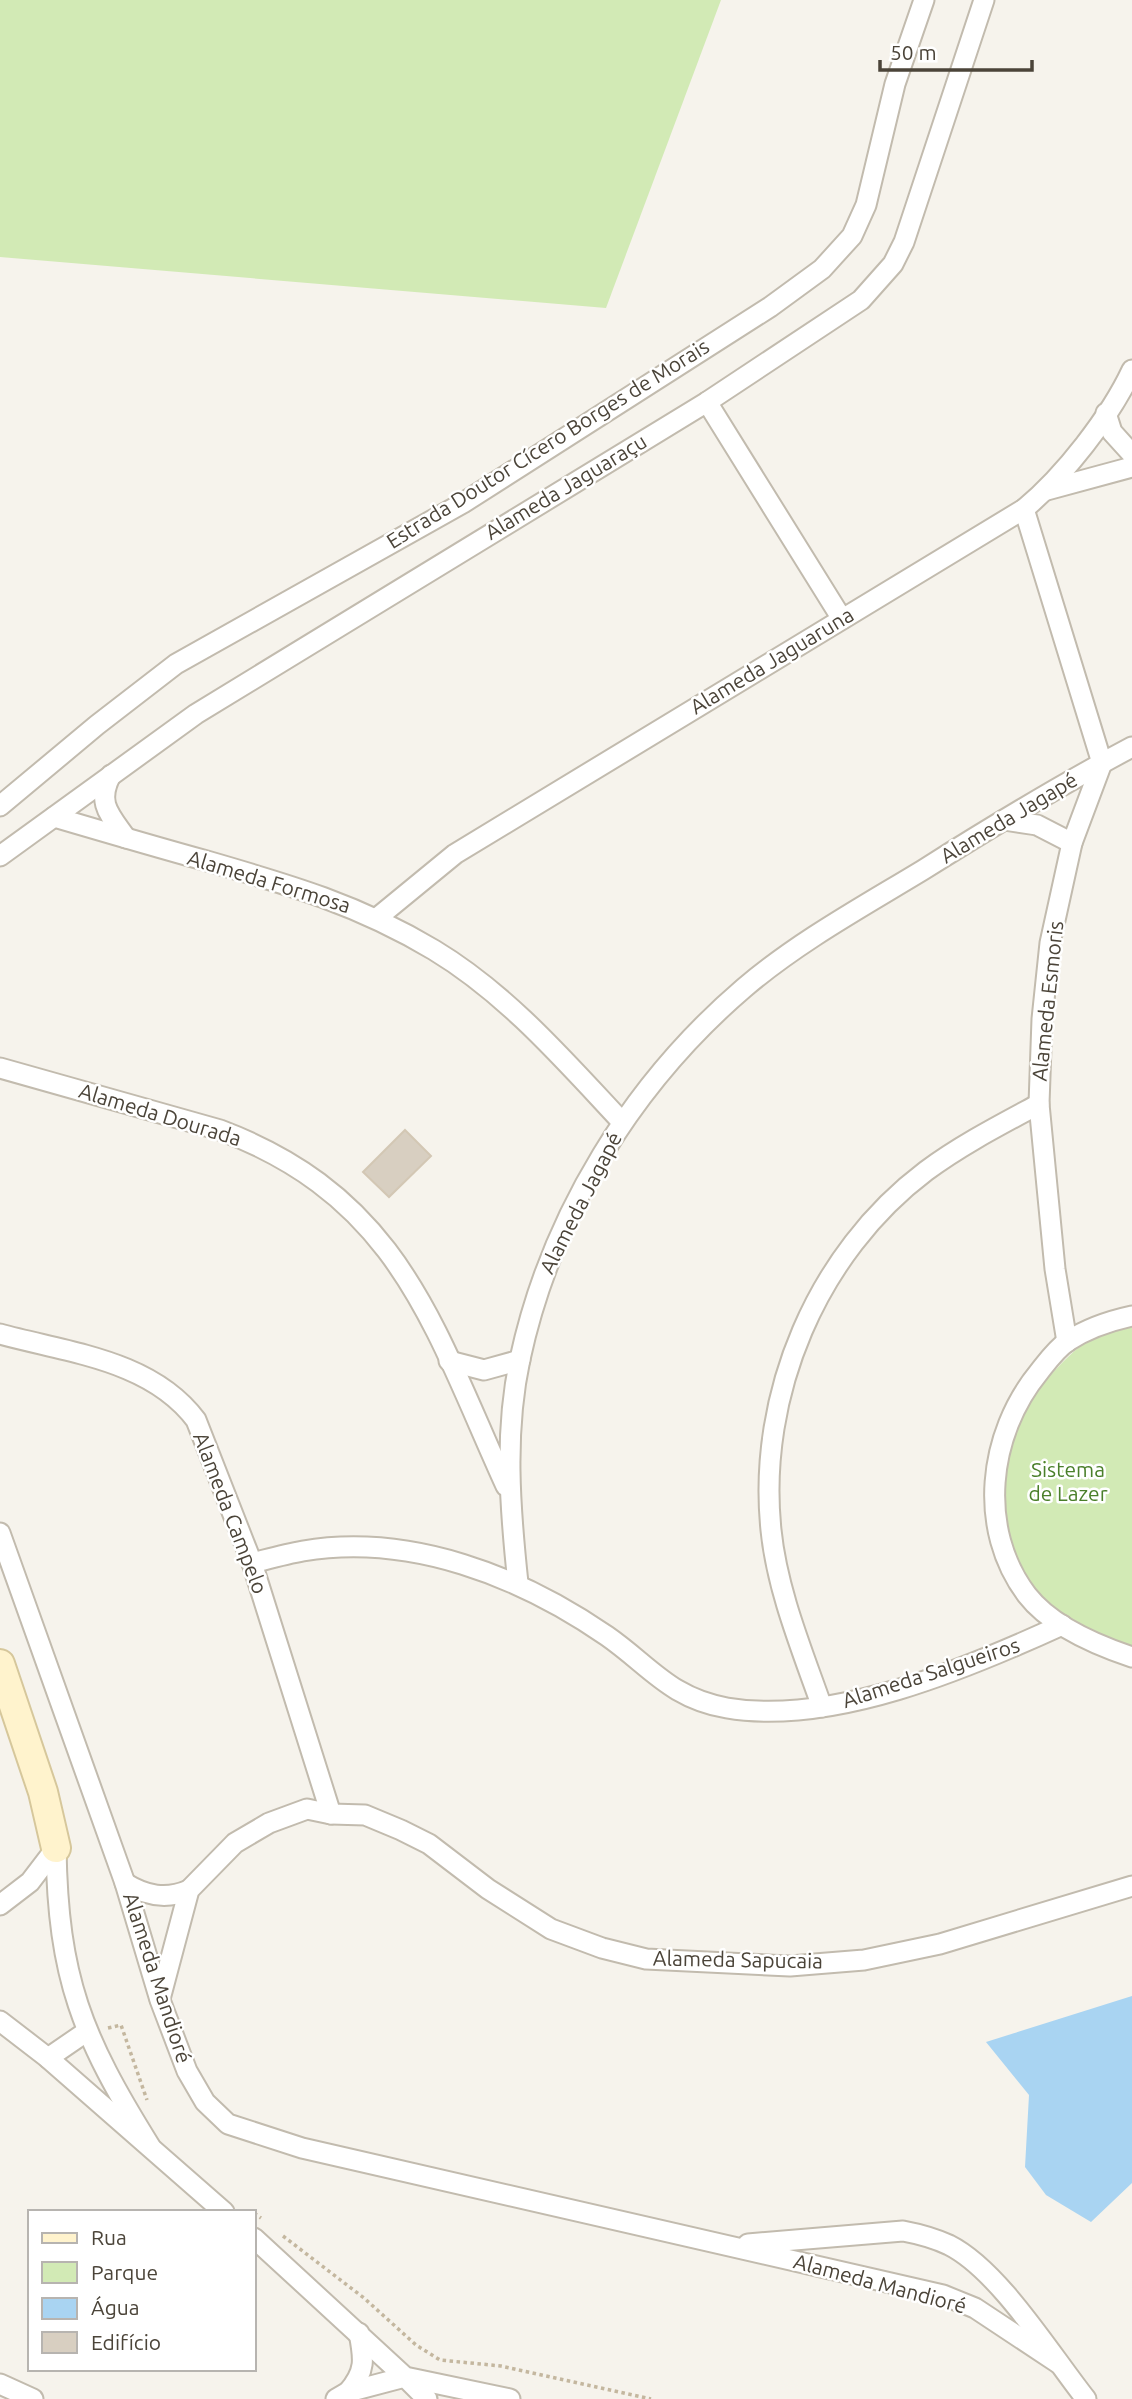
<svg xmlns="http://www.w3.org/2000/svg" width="1132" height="2399" font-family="Ubuntu,sans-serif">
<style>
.green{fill:#d2eab5}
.water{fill:#a9d4f2}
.building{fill:#d8cfc1;stroke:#d3c7b4;stroke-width:2}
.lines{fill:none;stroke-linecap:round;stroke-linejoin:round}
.street-casing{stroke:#c2bbae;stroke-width:23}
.secondary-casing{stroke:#d6c79b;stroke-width:32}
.path{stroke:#c4b79f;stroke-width:3.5;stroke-dasharray:3.5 3.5;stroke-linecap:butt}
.street{stroke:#fff;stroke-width:19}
.secondary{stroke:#fff3cd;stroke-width:28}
.labels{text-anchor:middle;stroke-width:5;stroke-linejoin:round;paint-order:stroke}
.street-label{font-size:21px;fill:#4b4439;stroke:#fff}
.park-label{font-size:21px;fill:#4a7f2a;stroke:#fff}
</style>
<rect width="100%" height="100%" fill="#f6f3ec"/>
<!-- green -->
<g class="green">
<polygon points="0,0 721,0 606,308 0,257"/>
<path d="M1132,1325V1648C1097,1634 1052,1615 1030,1583C998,1538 993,1465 1019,1415C1029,1397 1073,1348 1091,1338C1102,1332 1120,1328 1132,1325Z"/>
</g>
<!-- water -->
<polygon class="water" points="1132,1996 1132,2183 1091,2222 1046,2195 1025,2167 1029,2095 986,2042"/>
<!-- building -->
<polygon class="building" points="405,1130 431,1156 389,1197 363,1172"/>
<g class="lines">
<!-- street casing -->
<g class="street-casing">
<g id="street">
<polyline points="707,402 842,619"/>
<polyline points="1106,413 1112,432 1132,454"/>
<polyline points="1047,490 1132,467"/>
<polyline points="1024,509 1102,763 1072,843 1050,943 1042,1019 1039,1104 1055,1269 1067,1342"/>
<path d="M111,775C96,803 110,815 126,838"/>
<polyline points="0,806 97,725 176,664 463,503 770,307 822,269 852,236 866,205 895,84 924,0"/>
<path d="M54,817C105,832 156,847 207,861C290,885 359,905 434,950C507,994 564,1060 622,1122"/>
<polyline points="1004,820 1037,825 1072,843"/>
<polyline points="0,856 196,714 707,402 861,300 893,264 904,242 984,0"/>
<path d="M377,918L455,854L1024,509C1064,476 1110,417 1132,370"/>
<path d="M0,1068L220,1130C400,1198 433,1326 506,1486"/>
<path d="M1132,1316C1109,1321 1088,1328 1068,1341C1056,1349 1047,1362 1039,1372C988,1434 977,1529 1027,1595C1051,1626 1096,1645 1132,1657"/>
<path d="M0,1334C69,1353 151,1360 196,1420L252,1563L331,1814"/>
<polyline points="449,1361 484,1370 520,1360"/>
<polyline points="0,1533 125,1883 160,2000 187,2071 205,2102 228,2124 302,2148 943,2295 975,2308 1058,2363"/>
<path d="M252,1563C268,1559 286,1554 303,1551C410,1533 520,1576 607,1636C650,1666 670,1698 727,1708C832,1726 968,1668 1062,1625"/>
<path d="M518,1583C510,1509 504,1433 520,1359C551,1215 633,1083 744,988C798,942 862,907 923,870C991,827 1060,785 1132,747"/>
<path d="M822,1707C802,1650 777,1590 771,1530C757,1395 817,1253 926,1171C961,1145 1000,1125 1039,1104"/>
<path d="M56,1848C58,1978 82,2037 150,2146"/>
<path d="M125,1883C146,1896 166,1900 189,1890"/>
<polyline points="0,1905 30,1882 56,1848"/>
<polyline points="160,1999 189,1890 235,1843 269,1823 307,1809 331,1814 365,1815 401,1830 429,1844 488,1889 551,1929 602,1948 646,1959 790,1966 864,1960 940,1944 1132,1886"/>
<polyline points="0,2021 48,2058 224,2212"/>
<polyline points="48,2058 86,2032"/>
<polyline points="254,2238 405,2377 510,2399"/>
<path d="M748,2244L903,2231C919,2234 934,2238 949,2245C999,2270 1051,2355 1086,2399"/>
<polyline points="0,2384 33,2399"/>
<path d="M348,2392C366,2371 364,2359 359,2333"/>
<polyline points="336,2399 348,2392 405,2377 427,2399"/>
</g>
</g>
<!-- secondary casing -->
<g class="secondary-casing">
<polyline id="secondary" points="0,1664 43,1792 56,1848"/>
</g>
<!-- path -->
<g class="path">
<polyline points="108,2028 121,2025 147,2100"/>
<polyline points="254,2213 261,2218"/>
<polyline points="283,2236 364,2298 416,2345 440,2360 501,2366 651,2399"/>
</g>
<!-- street -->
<use href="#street" class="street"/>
<!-- secondary -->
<use href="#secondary" class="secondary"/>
</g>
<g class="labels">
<!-- street labels -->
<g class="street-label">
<text transform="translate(548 444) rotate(-32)" y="7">Estrada Doutor Cícero Borges de Morais</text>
<text transform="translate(566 487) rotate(-31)" y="7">Alameda Jaguaraçu</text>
<text transform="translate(772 661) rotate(-31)" y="7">Alameda Jaguaruna</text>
<text transform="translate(1009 818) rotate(-31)" y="7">Alameda Jagapé</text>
<text transform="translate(269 882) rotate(17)" y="7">Alameda Formosa</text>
<text transform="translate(1048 1001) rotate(-84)" y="7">Alameda Esmoris</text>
<text transform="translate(160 1115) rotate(17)" y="7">Alameda Dourada</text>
<text transform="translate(581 1203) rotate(-63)" y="7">Alameda Jagapé</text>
<text transform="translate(230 1513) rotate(69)" y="7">Alameda Campelo</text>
<text transform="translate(931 1673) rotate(-18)" y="7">Alameda Salgueiros</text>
<text transform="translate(738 1960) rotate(1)" y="7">Alameda Sapucaia</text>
<text transform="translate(157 1978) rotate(72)" y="7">Alameda Mandioré</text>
<text transform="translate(880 2284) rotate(15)" y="7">Alameda Mandioré</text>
</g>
<!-- park labels -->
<g class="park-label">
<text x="1068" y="1477">Sistema<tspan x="1068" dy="24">de Lazer</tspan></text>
</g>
</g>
<!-- legend -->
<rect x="28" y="2210" width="228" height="161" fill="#ffffff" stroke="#b7b4b0" stroke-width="2"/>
<rect x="42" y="2233" width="35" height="10" fill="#fff3cd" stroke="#b7b4b0" stroke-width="2"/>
<text x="91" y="2245" font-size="21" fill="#4b4439">Rua</text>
<rect x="42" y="2262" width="35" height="21" fill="#d2eab5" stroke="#b7b4b0" stroke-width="2"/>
<text x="91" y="2280" font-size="21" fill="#4b4439">Parque</text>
<rect x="42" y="2298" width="35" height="21" fill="#a9d4f2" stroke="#b7b4b0" stroke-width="2"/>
<text x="91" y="2315" font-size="21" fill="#4b4439">Água</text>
<rect x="42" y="2332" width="35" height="21" fill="#d8cfc1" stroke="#b7b4b0" stroke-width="2"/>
<text x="91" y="2350" font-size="21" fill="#4b4439">Edifício</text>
<!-- scale -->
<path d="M880 60v10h152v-10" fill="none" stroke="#4b4439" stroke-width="3.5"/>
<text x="890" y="60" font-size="21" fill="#4b4439" stroke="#ffffff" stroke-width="5" paint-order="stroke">50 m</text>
</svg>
